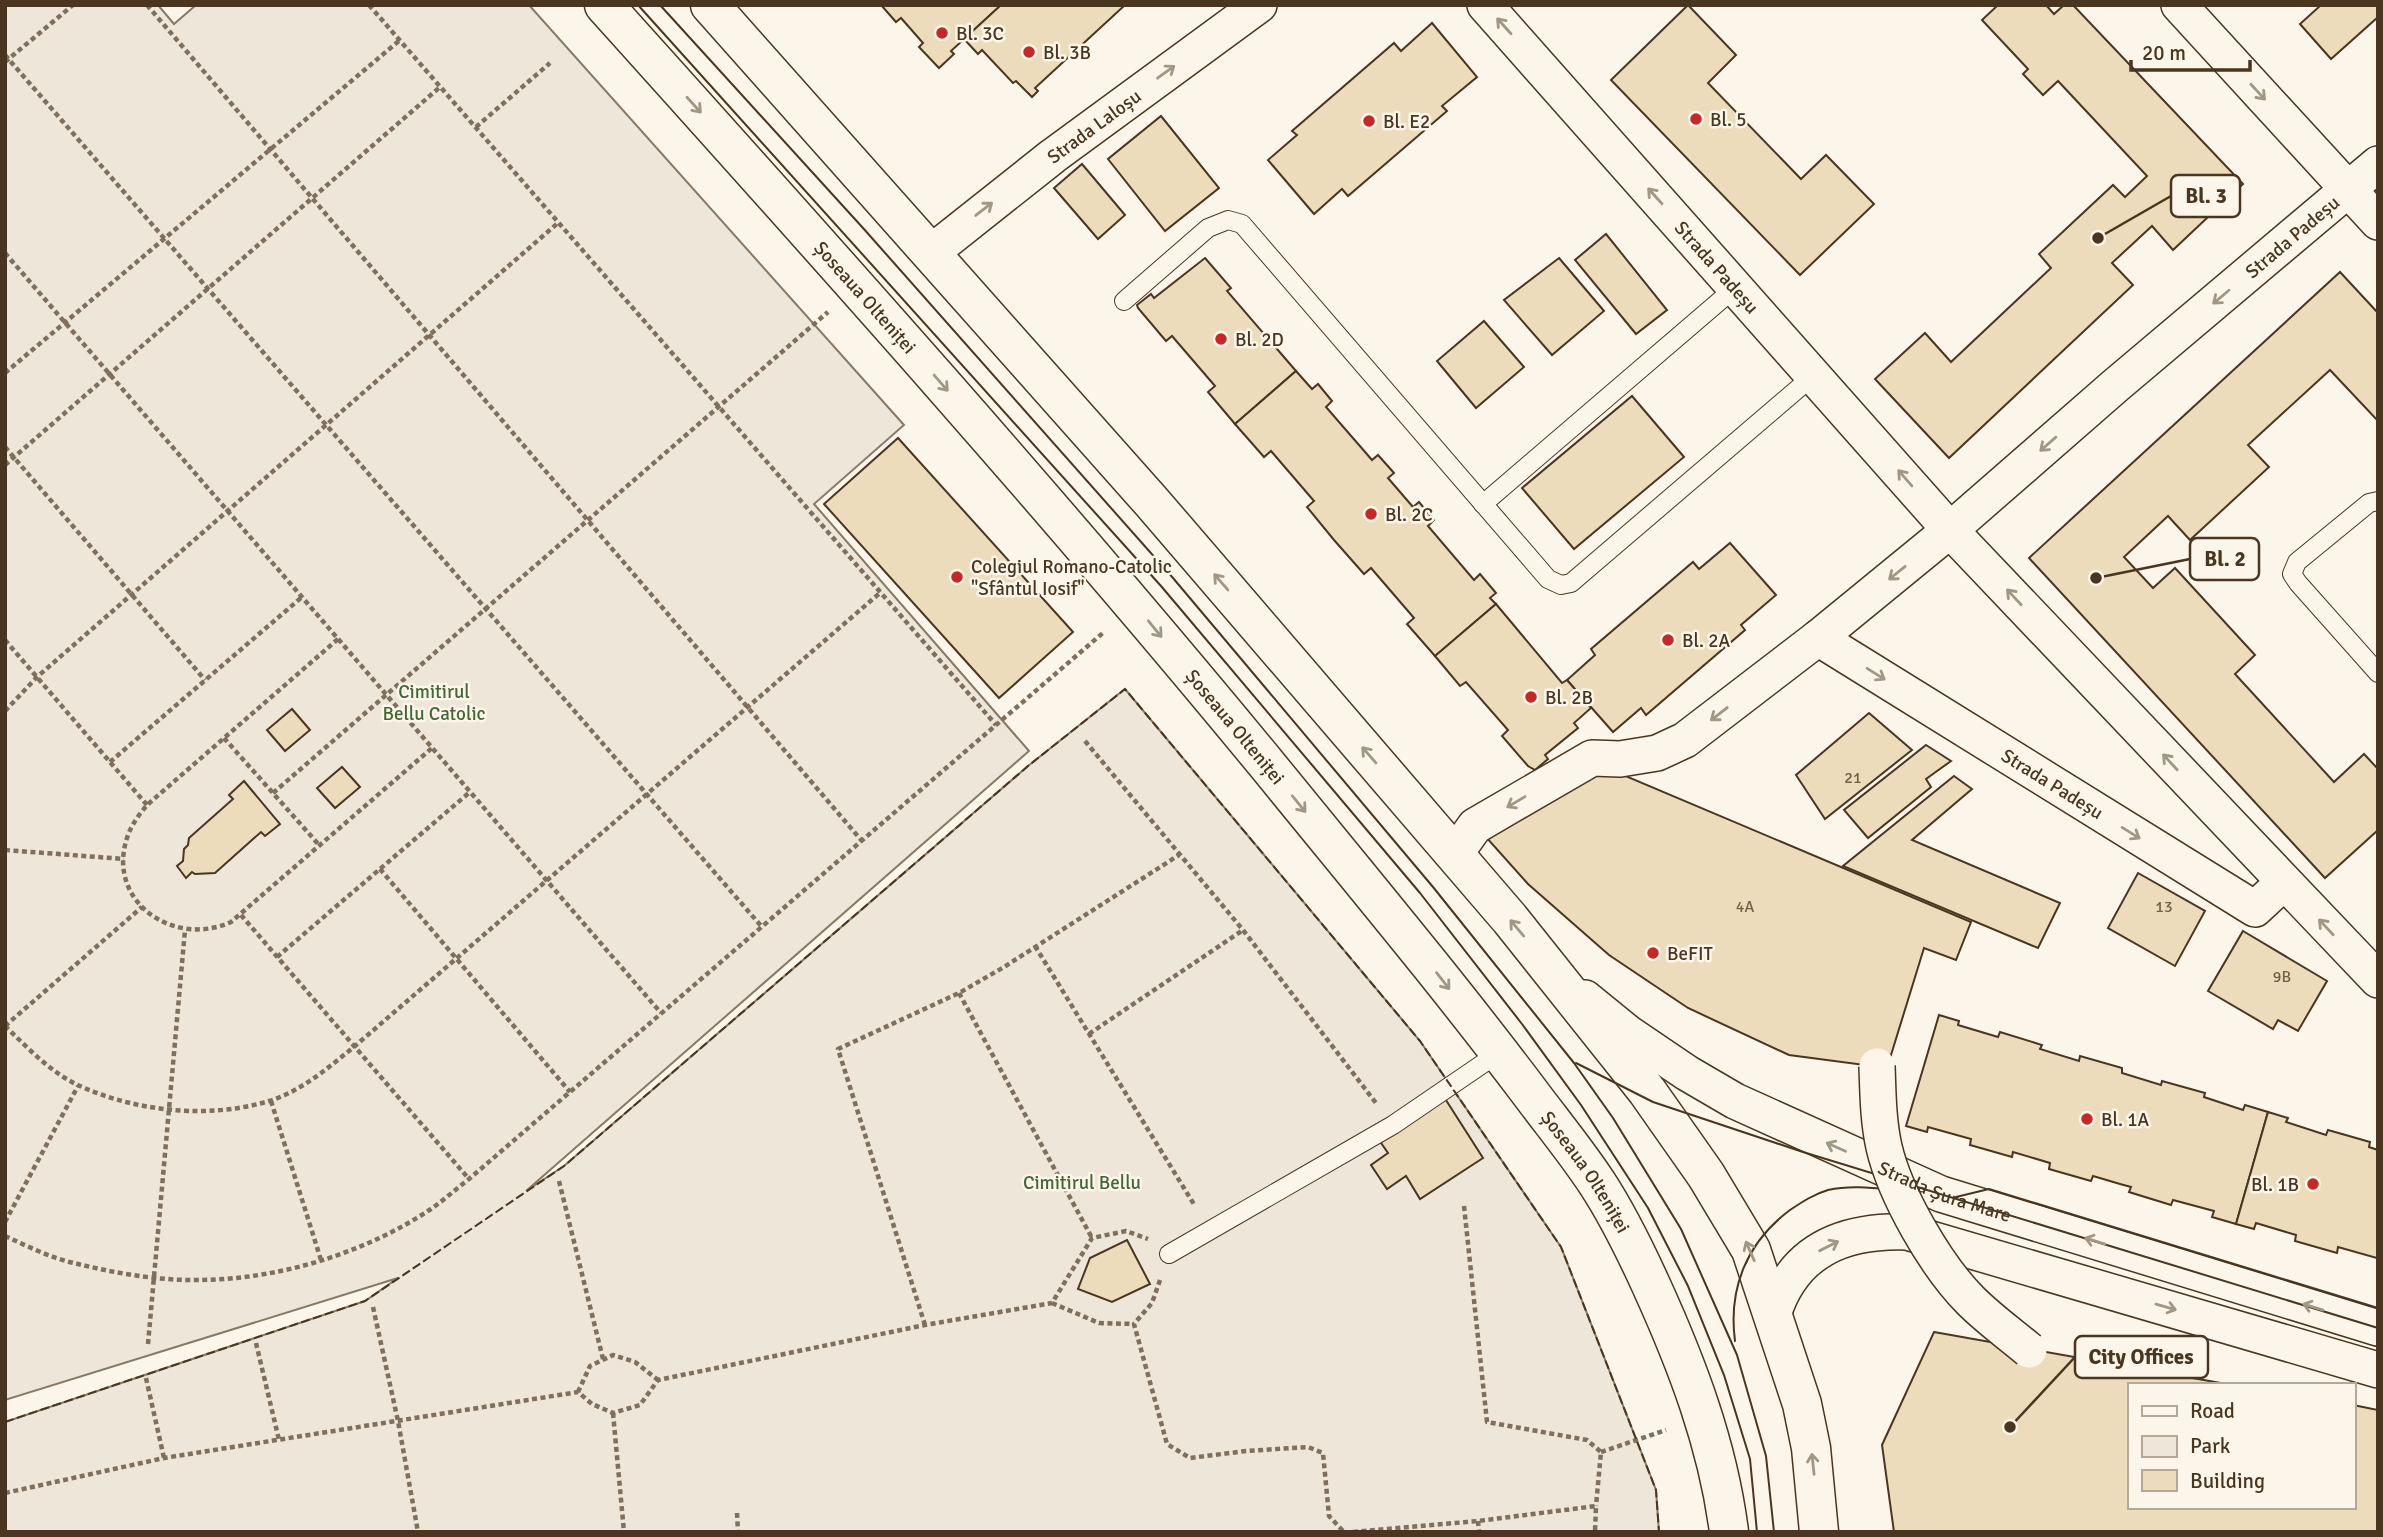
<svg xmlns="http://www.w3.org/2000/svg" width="2383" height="1537" font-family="Signika,sans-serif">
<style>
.green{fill:#ede6d9;stroke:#887966;stroke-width:2}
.building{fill:#ecdcbc;stroke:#4a3520;stroke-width:2}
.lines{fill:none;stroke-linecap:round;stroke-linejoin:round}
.lane-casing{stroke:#4a3520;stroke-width:20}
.street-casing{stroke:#4a3520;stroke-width:38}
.primary-casing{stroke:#4a3520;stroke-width:41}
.path{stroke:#7f6f5c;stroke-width:4.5;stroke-dasharray:5 3.5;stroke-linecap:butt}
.lane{stroke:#fbf6e9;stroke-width:18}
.street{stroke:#fbf6e9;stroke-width:35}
.primary{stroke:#fbf6e9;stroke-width:38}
.tram{stroke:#4a3520;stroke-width:2}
.street-bridge-casing{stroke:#4a3520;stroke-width:38;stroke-linecap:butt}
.street-bridge{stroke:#fbf6e9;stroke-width:35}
.fence{stroke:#4a3520;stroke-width:2;stroke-dasharray:9 3.5;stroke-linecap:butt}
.oneway{stroke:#a29684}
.poi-dot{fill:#c62828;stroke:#fbf6e9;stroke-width:2.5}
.labels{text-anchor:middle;stroke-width:5;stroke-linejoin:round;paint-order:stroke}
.number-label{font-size:16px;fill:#725f47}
.poi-label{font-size:19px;fill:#4a3520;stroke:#fbf6e9;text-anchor:start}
.street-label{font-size:19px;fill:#4a3520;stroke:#fbf6e9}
.park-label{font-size:19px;fill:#436837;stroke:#fbf6e9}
.leader{fill:none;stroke:#4a3520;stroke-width:2.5}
.callout-dot{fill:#4a3520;stroke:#fbf6e9;stroke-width:2.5}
.callout{fill:#fbf6e9;stroke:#4a3520;stroke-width:2.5}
.callout-label{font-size:21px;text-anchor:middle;font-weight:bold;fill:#4a3520}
</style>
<rect width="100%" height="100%" fill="#fbf6e9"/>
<!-- green -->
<polygon class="green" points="5,5 158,5 174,24 196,5 529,5 904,425 814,504 1029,751 526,1191 564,1166 1028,766 1125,689 1420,1041 1561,1247 1656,1490 1659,1532 5,1532 5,1422 365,1301 398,1278 5,1400"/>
<!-- building -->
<g class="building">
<polygon points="881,5 1000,5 1000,6 951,51 954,54 939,68 919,47 923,43 901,18 896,22"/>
<polygon points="1125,5 1035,88 1038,91 1032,97 1016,81 1013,83 982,50 978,54 964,39 1001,5"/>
<polygon points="1688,5 1736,55 1708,83 1801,179 1826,155 1874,204 1800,275 1611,80"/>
<polygon points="1998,5 2046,5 2054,14 2064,5 2073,5 2243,184 2173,250 2152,226 2112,263 2133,285 1949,458 1875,379 1925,333 1951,362 2051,268 2039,254 2113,185 2125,197 2147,176 2058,81 2043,95 2023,74 2028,69 1982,20"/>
<polygon points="2321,5 2378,5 2378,17 2331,59 2300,24"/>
<polygon points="1432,23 1477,77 1442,106 1447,111 1348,196 1342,189 1314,214 1268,160 1297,135 1292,131 1394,43 1401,51"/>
<polygon points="1161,116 1219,188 1165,231 1108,159"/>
<polygon points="1082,164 1125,215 1098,239 1054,188"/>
<polygon points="1606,234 1667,310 1636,334 1575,260"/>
<polygon points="1205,258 1231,288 1227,291 1296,371 1235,424 1208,392 1215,386 1172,336 1166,341 1138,308 1137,305 1151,294 1154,298"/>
<polygon points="1559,258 1604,311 1552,355 1504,300"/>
<polygon points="2340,272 2378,313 2378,421 2330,370 2248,445 2269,467 2190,540 2168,516 2124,557 2153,588 2175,568 2255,655 2235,674 2334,782 2364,754 2378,769 2378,830 2325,878 2029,558"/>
<polygon points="1484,321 1524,367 1476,408 1437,361"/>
<polygon points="1296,371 1312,389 1318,384 1332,401 1326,407 1372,460 1378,455 1394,473 1388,478 1413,507 1419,502 1434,520 1428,526 1474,580 1480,574 1496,593 1490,598 1496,604 1435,656 1407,624 1414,618 1371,568 1364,574 1334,540 1307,507 1314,501 1271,451 1264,457 1235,424"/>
<polygon points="1632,396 1684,457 1574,549 1522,488"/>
<polygon points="898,438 1073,632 999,698 824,504"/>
<polygon points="1730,543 1776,595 1741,625 1745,630 1646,715 1641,708 1613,732 1567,680 1595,655 1591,649 1693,562 1699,569"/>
<polygon points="1496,604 1562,683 1567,680 1591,708 1574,723 1578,728 1545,755 1548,759 1535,770 1528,766 1502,736 1508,730 1466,682 1460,686 1435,656"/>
<polygon points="292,709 310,730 285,751 267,730"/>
<polygon points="1869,713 1912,750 1825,819 1796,775"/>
<polygon points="1926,745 1951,761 1926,779 1931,787 1868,838 1844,810"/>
<polygon points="1590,761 1971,922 1956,960 1924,948 1887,1068 1789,1055 1688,1008 1609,955 1528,884 1477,827"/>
<polygon points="342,767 360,787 335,808 317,788"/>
<polygon points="1954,776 1972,789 1912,840 2060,903 2038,948 1843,866"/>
<polygon points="244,781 280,824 265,836 261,832 215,873 195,874 192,872 186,878 177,866 183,861 184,849 188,845 189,838 233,799 229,795"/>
<polygon points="2138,873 2205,911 2175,966 2108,928"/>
<polygon points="2243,931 2327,981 2298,1031 2278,1020 2273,1029 2208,991"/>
<polygon points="1939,1015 1959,1021 1958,1025 1998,1037 2000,1032 2042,1045 2040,1049 2079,1061 2080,1056 2122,1068 2122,1073 2161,1085 2162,1081 2205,1093 2204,1097 2243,1110 2245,1105 2268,1112 2236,1224 2212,1217 2214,1211 2173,1200 2171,1205 2129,1192 2131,1187 2120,1184 2093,1176 2091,1181 2049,1169 2050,1163 2013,1152 2012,1157 1970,1145 1971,1139 1928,1127 1927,1132 1906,1126"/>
<polygon points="1444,1097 1483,1158 1420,1199 1406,1176 1387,1189 1371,1165 1388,1153 1379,1140"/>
<polygon points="2268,1112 2288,1118 2286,1122 2326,1135 2328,1130 2370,1142 2369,1147 2378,1150 2378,1264 2377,1258 2338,1247 2337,1253 2295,1241 2296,1235 2256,1223 2254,1229 2236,1224"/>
<polygon points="1127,1240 1150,1284 1112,1302 1078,1289 1090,1258"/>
<polygon points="1934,1332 2232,1385 2129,1385 2129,1507 2353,1507 2353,1405 2378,1410 2378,1532 1894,1532 1882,1445"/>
</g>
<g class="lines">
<!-- lane casing -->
<g class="lane-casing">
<g id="lane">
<polyline points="1124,301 1208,228 1228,220 1242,224 1548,579 1561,585 1571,583 1814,375"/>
<polyline points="2378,501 2369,503 2297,562 2292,574 2298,583 2378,673"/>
<polyline points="1483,504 1736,287"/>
<polyline points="1169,1254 1393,1125 1500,1052"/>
</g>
</g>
<!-- street casing -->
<g class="street-casing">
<g id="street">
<path id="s1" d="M1485,5L1950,530L2378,980"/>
<polyline points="2179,5 2378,222"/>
<path id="s2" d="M932,252L1053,156L1259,5"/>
<path id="s3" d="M1818,638L2255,909L2284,882"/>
<path id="s4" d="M1455,854L1475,826L1592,758L1620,759L1657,753L1685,740L1818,638L1950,530L2115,386L2378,164"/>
<path id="s5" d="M1585,998L1628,1033L1687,1073L1735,1101L1941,1194L2378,1328"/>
<path d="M1773,1315C1793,1250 1844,1230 1907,1232L2378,1370"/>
</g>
</g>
<!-- primary casing -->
<g class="primary-casing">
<g id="primary">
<path id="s6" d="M604,5C830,256 1055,507 1269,767C1356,874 1445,980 1528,1090C1551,1121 1576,1151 1597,1183C1618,1215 1635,1250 1651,1285C1687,1364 1718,1445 1729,1532"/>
<polyline points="710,5 1150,500 1510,919 1647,1091 1706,1175 1751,1250 1802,1404 1811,1448 1819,1532"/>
</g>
</g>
<!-- path -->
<g class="path">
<polyline points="147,5 862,841"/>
<polyline points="369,5 996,725"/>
<polyline points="5,55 762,927"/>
<polyline points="5,62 73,5"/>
<polyline points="476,127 550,63"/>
<polyline points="5,253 661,1013"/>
<polyline points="5,373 400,40"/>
<polyline points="5,447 205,680"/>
<polyline points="5,465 440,87"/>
<path d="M338,639L147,805C139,815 131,825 127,838C106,902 174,948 231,922L432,748"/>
<polyline points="5,640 147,805"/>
<polyline points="5,711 37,677 559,222"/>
<polyline points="224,738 320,846"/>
<polyline points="1085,741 1243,930 1376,1103"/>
<polyline points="110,762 302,597"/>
<polyline points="273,793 828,312"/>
<polyline points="5,850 124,859"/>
<polyline points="380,869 570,1092"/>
<polyline points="241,915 469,1179"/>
<polyline points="1035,946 1195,1206"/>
<polyline points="277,957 470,792"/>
<polyline points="959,993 1092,1238"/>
<path d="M5,1026C28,1048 51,1073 80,1086C137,1112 210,1119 269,1101C302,1091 329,1067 355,1046L881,592"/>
<polyline points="5,1026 142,907"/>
<polyline points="1089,1034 1243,930"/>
<polyline points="271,1101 321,1260"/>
<polyline points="559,1181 603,1359"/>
<polyline points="1464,1206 1487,1422 1587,1440 1601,1452 1596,1506"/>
<polyline points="5,1222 78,1086"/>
<path d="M5,1236C27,1246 51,1258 74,1263C114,1273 159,1281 201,1280C280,1279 365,1253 431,1209C444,1200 456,1189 469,1179L1104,632"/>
<polyline points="1160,1280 1152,1303 1134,1324 1167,1444 1190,1458 1246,1451 1308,1447 1323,1453 1329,1516 1344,1532"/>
<polyline points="1052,1303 1099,1323 1134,1324"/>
<polyline points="373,1307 398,1421 418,1532"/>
<polyline points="925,1325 838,1049 959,993 1004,967 1179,855"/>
<polyline points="256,1343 279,1440"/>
<polyline points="148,1344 185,930"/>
<polyline points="146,1378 164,1458"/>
<polyline points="578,1392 590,1366 613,1355 635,1362 658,1380"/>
<polyline points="613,1413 624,1532"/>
<polyline points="1601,1452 1666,1430"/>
<polyline points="5,1493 164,1458 578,1392 592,1404 613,1413 640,1405 658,1380 925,1325 1052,1303 1092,1238 1126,1231 1148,1239"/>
<polyline points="737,1513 738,1532"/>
<polyline points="1478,1521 1479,1532"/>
<polyline points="1353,1532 1478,1521 1596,1506 1595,1532"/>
</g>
<!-- lane -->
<use href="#lane" class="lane"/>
<!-- street -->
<use href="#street" class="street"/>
<!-- primary -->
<use href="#primary" class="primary"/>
<!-- tram -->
<g class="tram">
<polyline points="638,5 1161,586 1420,893 1522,1024 1581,1105 1648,1208 1688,1286 1724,1375 1750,1459 1757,1532"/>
<polyline points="660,5 863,228 1173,578 1433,887 1574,1063 1613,1118 1681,1229 1737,1355 1766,1456 1774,1532"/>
<polyline points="1576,1063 1653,1102 1803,1152 2378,1328"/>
<polyline points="1956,1197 1989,1189 2378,1308"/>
<path d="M1735,1341C1728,1288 1747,1242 1790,1210C1802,1202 1814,1194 1828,1190C1854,1184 1881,1189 1907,1191"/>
</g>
<!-- street-bridge casing -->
<g class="street-bridge-casing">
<path id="street-bridge" d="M1877,1066C1878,1093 1878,1120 1884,1147C1895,1195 1936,1266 1971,1301C1989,1319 2010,1334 2029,1350"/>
</g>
<!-- street-bridge -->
<use href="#street-bridge" class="street-bridge"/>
<!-- fence -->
<polyline class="fence" points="5,1422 365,1301 564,1166 1028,766 1125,689 1420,1041 1561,1247 1656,1490 1659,1532"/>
</g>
<!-- one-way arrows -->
<defs><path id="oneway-shaft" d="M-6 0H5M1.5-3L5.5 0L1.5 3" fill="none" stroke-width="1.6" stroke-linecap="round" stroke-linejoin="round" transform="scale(1.75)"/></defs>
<g class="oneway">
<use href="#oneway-shaft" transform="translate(1504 26) rotate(-132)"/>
<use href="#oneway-shaft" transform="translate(1166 72) rotate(-36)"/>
<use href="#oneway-shaft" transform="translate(2258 92) rotate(47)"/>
<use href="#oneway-shaft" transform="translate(694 105) rotate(48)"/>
<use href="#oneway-shaft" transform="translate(1655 196) rotate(-132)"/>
<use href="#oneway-shaft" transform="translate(984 209) rotate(-38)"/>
<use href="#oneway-shaft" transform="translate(2221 297) rotate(140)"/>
<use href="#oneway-shaft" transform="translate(941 383) rotate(49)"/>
<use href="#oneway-shaft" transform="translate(2048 444) rotate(139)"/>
<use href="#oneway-shaft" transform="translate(1905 478) rotate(-131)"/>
<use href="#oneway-shaft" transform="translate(1897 573) rotate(141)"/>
<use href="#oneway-shaft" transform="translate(1221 582) rotate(-131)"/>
<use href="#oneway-shaft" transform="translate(2014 597) rotate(-133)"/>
<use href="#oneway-shaft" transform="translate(1155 629) rotate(51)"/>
<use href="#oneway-shaft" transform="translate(1876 674) rotate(32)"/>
<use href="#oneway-shaft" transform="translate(1719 714) rotate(142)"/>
<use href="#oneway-shaft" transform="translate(1369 755) rotate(-131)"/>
<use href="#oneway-shaft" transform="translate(2170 762) rotate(-133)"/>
<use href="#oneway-shaft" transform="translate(1516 802) rotate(149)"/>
<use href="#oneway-shaft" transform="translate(1299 804) rotate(51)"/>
<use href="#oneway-shaft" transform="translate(2131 833) rotate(32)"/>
<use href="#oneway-shaft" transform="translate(2326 927) rotate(-133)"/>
<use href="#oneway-shaft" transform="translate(1517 928) rotate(-130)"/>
<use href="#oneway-shaft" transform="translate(1443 981) rotate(52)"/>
<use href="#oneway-shaft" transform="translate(1836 1147) rotate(-156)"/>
<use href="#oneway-shaft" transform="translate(2095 1241) rotate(-163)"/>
<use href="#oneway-shaft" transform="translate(1829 1246) rotate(-27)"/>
<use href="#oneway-shaft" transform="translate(1750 1251) rotate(-114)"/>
<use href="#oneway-shaft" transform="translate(2166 1307) rotate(16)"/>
<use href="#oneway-shaft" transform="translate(2313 1307) rotate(-163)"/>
<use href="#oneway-shaft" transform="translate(1813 1464) rotate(-96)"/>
</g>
<!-- markers -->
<g class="poi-dot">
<circle cx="942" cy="33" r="7"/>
<circle cx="1029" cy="52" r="7"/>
<circle cx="1696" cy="119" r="7"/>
<circle cx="1369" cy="121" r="7"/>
<circle cx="1221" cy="339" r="7"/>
<circle cx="1371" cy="514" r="7"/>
<circle cx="957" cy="577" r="7"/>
<circle cx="1668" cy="640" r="7"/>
<circle cx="1531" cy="697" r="7"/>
<circle cx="1653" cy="953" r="7"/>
<circle cx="2087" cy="1119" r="7"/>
<circle cx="2313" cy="1184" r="7"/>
</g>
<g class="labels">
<!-- number labels -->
<g class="number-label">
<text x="1853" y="783">21</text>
<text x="1745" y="912">4A</text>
<text x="2164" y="912">13</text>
<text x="2282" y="982">9B</text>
</g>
<!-- poi labels -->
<g class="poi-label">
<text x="956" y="40">Bl. 3C</text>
<text x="1043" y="59">Bl. 3B</text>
<text x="1710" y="126">Bl. 5</text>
<text x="1383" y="128">Bl. E2</text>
<text x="1235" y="346">Bl. 2D</text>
<text x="1385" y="521">Bl. 2C</text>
<text x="971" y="573">Colegiul Romano-Catolic<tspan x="971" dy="22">"Sfântul Iosif"</tspan></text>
<text x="1682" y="647">Bl. 2A</text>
<text x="1545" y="704">Bl. 2B</text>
<text x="1667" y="960">BeFIT</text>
<text x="2101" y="1126">Bl. 1A</text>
<text x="2299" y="1191" text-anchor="end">Bl. 1B</text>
</g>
<!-- street labels -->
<g class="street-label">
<text dy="7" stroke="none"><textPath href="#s2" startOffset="205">Strada Laloșu</textPath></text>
<text dy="7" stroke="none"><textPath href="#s4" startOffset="1055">Strada Padeșu</textPath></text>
<text dy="7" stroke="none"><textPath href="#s1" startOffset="350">Strada Padeșu</textPath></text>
<text dy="7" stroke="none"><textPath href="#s6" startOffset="392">Șoseaua Olteniței</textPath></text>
<text dy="7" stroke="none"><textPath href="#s6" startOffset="959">Șoseaua Olteniței</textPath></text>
<text dy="7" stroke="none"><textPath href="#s3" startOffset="276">Strada Padeșu</textPath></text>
<text dy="7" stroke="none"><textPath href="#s6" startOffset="1526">Șoseaua Olteniței</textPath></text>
<text dy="7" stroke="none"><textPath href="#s5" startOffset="411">Strada Șura Mare</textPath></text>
</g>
<!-- park labels -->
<g class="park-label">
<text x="434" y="698">Cimitirul<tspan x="434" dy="22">Bellu Catolic</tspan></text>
<text x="1082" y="1189">Cimitirul Bellu</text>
</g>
</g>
<!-- callouts -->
<path class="leader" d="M2098 238L2171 196M2096 578L2190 559M2010 1427L2075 1357"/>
<g class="callout-dot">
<circle cx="2098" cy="238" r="7"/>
<circle cx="2096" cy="578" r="7"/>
<circle cx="2010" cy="1427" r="7"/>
</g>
<g class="callout">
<rect x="2171" y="175" width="69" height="42" rx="7"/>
<rect x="2190" y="538" width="69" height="42" rx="7"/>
<rect x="2075" y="1336" width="133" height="42" rx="7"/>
</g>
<g class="callout-label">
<text x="2206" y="203">Bl. 3</text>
<text x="2225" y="566">Bl. 2</text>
<text x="2141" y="1364">City Offices</text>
</g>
<!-- border -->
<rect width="2383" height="1537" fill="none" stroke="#4a3520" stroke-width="14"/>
<!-- legend -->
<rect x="2128" y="1383" width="228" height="126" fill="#fbf6e9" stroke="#b4a999" stroke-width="2"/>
<rect x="2142" y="1406" width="35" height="10" fill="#fbf6e9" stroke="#b4a999" stroke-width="2"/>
<text x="2190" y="1418" font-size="21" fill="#4a3520">Road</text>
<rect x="2142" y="1436" width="35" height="21" fill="#ede6d9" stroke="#b4a999" stroke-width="2"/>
<text x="2190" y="1453" font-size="21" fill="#4a3520">Park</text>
<rect x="2142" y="1470" width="35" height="21" fill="#ecdcbc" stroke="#b4a999" stroke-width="2"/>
<text x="2190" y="1488" font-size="21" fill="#4a3520">Building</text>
<!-- scale -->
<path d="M2131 60v10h119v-10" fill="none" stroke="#4a3520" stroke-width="3.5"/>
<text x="2142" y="60" font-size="21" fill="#4a3520" stroke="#fbf6e9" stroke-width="5" paint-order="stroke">20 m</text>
</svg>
